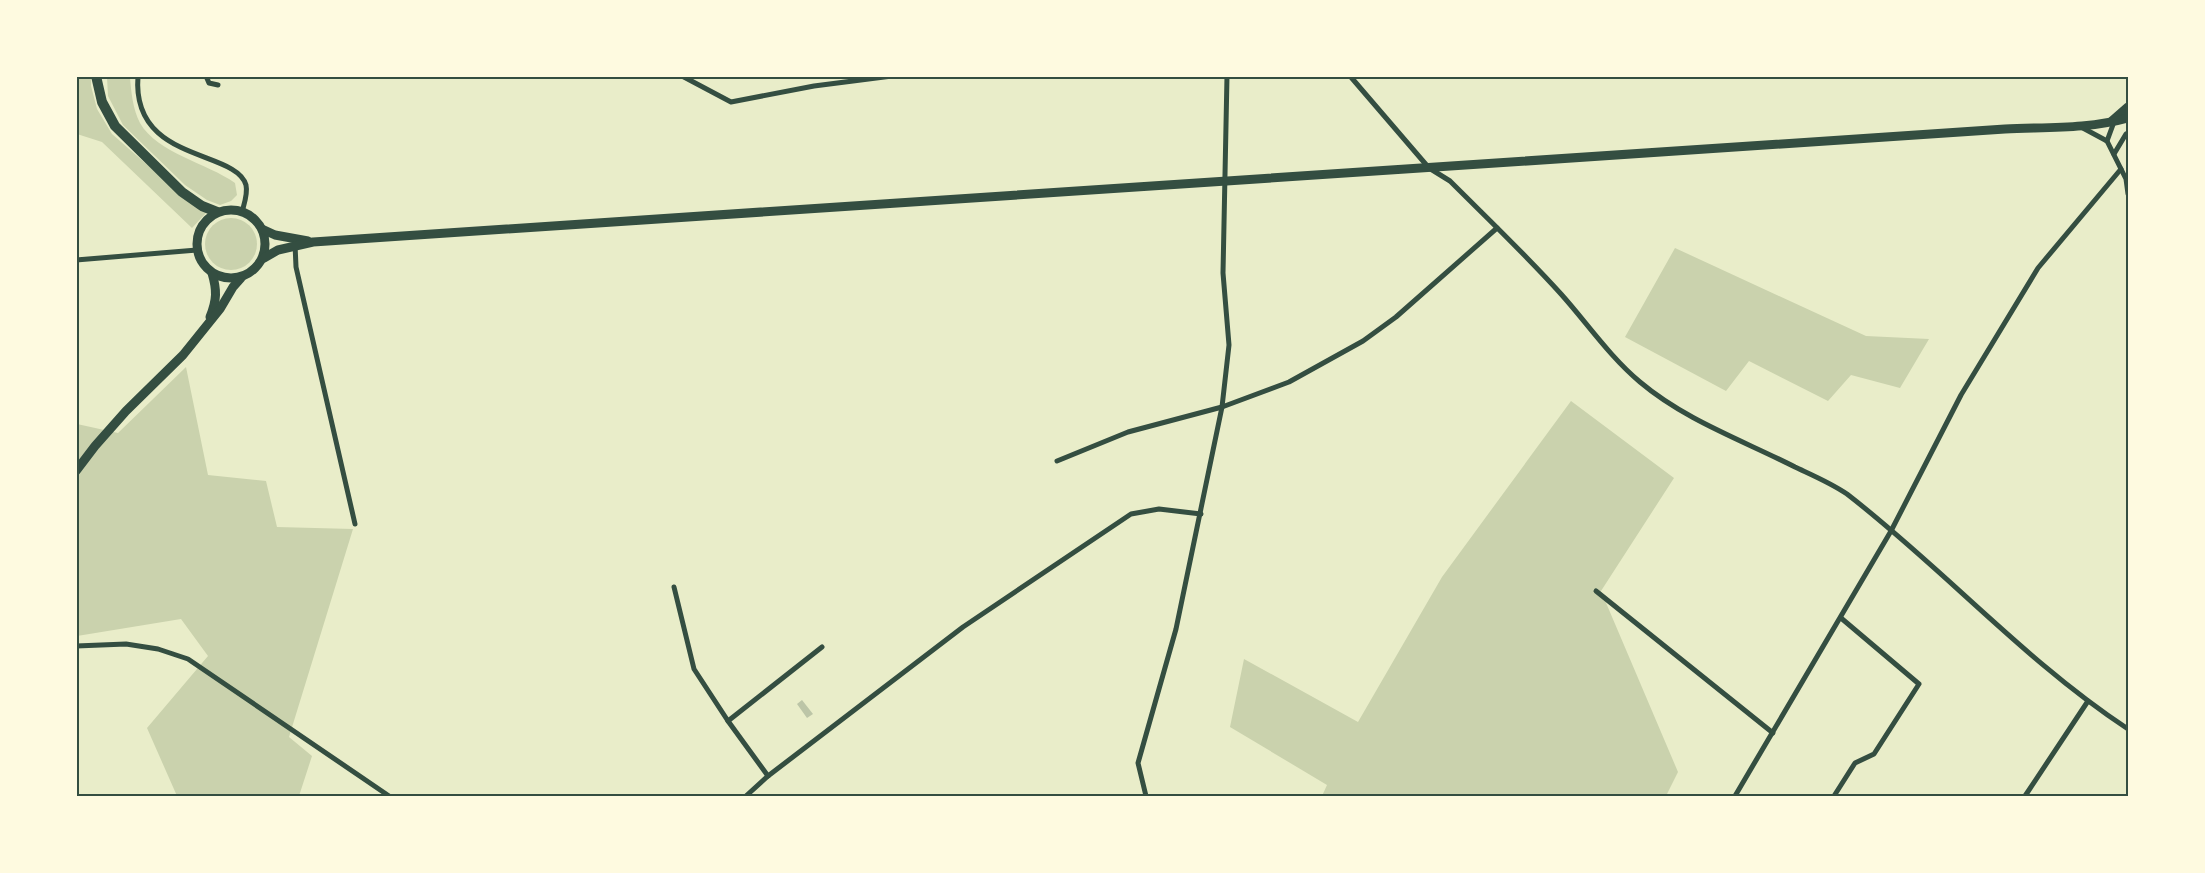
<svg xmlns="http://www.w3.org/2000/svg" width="2205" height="873" font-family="'DejaVu Sans',sans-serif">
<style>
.green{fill:#cad2ad}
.building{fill:#bcc5a7}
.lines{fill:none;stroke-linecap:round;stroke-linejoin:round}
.minor{stroke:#344e41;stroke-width:5}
.primary{stroke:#344e41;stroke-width:9}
.motorway{stroke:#344e41;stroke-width:10}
.neatline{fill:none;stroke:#344e41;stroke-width:2}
</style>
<rect width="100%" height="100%" fill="#e9edc9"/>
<!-- green -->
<g class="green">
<polygon points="76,77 91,77 91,86 97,109 112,134 193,205 206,213 192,228 102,142 77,134"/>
<path d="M107,77H130C131,91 133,110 140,123C157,153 207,163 235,183L237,195L231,201L220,205L207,200L185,185L123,125L108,96Z"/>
<circle cx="231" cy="244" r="26"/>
<polygon points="1675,248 1866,336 1929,339 1900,388 1851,375 1828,401 1749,361 1726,391 1625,337"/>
<polygon points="186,367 208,475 266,481 277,527 353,529 289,737 312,756 299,796 177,796 147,728 208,656 181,619 77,636 77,424 118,433"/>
<polygon points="1571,401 1674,478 1601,591 1678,772 1666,796 1322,796 1327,785 1230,727 1244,659 1358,722 1442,577"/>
</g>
<!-- building -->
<polygon class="building" points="802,700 813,714 807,718 797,704"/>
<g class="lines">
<!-- minor -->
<g class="minor">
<path d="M138,76C131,163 236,149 246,185C248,194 244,204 242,212"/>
<polyline points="206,76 209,83 218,85"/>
<polyline points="682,76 731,102 814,86 892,76"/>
<path d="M1350,76L1429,168L1450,181C1487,218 1526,255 1561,294C1587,323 1610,357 1640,382C1685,420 1742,440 1795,467C1812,475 1831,483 1847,494C1944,569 2026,662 2128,729"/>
<polyline points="2107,141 2114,122"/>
<polyline points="2114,154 2126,134 2128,133"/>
<polyline points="2121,169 2126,179 2128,194"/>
<polyline points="295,244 296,267 355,524"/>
<polyline points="76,260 197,250"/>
<polyline points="1057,461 1128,432 1222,407 1289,382 1363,341 1396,317 1497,228"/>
<polyline points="674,587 694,669 728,721 768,776"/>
<polyline points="1596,591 1773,733"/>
<polyline points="76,646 126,644 158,649 188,659 389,796"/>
<polyline points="728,721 822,647"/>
<polyline points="746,796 768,776 963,627 1131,514 1159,509 1201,514"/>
<polyline points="1146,796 1138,763 1176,629 1222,407 1229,345 1223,273 1227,76"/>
<polyline points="1735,796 1891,531 1961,395 2038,268 2121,169 2107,141 2081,127"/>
<polyline points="1834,796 1855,763 1874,754 1919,684 1841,618"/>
<polyline points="2025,796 2088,701"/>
</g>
<!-- primary -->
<g class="primary">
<polyline points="2112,121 2128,107"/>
<circle cx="231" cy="244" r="34"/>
<polyline points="262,229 275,235 308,241"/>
<path d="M264,258L278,250L313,242L2005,129C2046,127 2089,129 2128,118"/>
<path d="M210,317C217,300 217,290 212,273"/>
<polyline points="76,471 95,446 126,411 183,355 220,309 233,287 241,278"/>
</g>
<!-- motorway -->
<polyline class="motorway" points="96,76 102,102 115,126 182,192 202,206 217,212"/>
</g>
<!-- border -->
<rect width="2205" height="873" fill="none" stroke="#fefae0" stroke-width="156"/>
<rect x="78" y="78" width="2049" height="717" class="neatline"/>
</svg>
